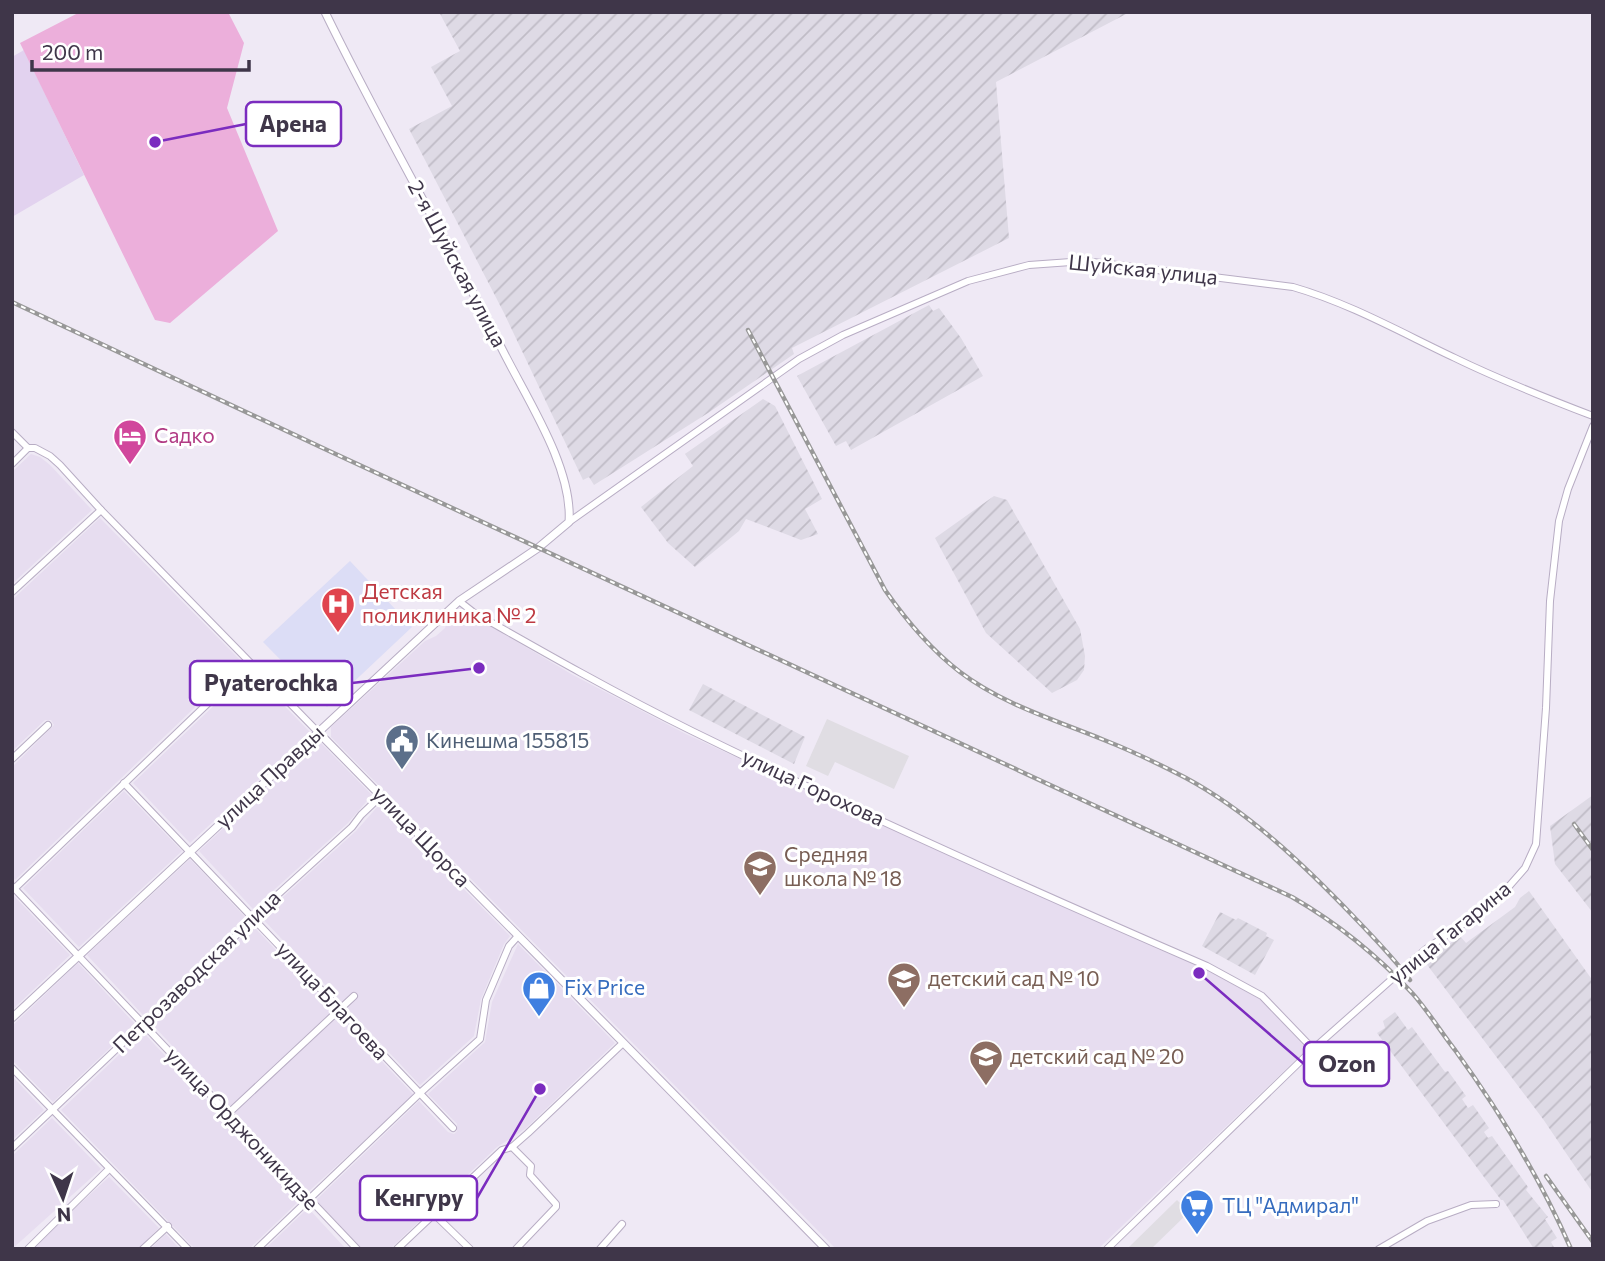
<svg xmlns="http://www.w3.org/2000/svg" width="1605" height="1261" font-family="Commissioner,sans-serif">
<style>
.residential{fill:#e7ddf0}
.industrial{fill:url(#industrial-furrows)}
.education{fill:#e2d2ef}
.medical{fill:#dcddf6}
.garden{fill:#ecafdb}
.parking{fill:#e0dde3}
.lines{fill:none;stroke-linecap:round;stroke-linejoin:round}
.minor-casing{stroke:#b8adc4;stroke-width:8}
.tertiary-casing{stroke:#b8adc4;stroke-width:9}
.minor{stroke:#fff;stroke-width:6}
.tertiary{stroke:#fff;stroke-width:7}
.rail-casing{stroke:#989898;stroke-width:4.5}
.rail{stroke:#fff;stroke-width:2;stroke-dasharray:5;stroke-linecap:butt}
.labels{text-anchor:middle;stroke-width:6;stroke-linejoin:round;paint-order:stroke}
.street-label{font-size:21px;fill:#3f3649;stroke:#fff}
.hotel-label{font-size:21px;fill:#b23c85;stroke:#fff;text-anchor:start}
.health-label{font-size:21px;fill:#be3a42;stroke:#fff;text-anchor:start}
.service-label{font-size:21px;fill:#4e5e75;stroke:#fff;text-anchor:start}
.education-label{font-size:21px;fill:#785e54;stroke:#fff;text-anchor:start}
.shop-label{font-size:21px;fill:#366cbe;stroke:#fff;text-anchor:start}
.leader{fill:none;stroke:#7b2cbf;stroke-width:2.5}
.callout-dot{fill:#7b2cbf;stroke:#fff;stroke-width:2.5}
.callout{fill:#fff;stroke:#7b2cbf;stroke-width:2.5}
.callout-label{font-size:23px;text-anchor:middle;font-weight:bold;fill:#3f3649}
</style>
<defs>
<pattern id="industrial-furrows" width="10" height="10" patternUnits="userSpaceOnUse" patternTransform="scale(1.75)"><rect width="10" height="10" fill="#dedae5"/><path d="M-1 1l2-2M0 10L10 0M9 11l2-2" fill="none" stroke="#c0bcc6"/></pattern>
</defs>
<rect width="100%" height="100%" fill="#efe9f5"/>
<!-- residential -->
<g class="residential">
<polygon points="31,454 40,457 50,465 92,510 12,584 12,472"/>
<polygon points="100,518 242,662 15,880 12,877 12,767 54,725 51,720 45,720 12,751 12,600"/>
<polygon points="458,610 463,610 573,675 686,734 952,857 1206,969 1260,998 1303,1045 1304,1052 1098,1249 836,1249 331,737 331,727 425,641 436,636 445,628 448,619"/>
<polygon points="250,671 310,732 190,843 133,783"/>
<polygon points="318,740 372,795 348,823 253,909 199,851"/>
<polygon points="124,791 182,851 79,947 23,888"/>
<polygon points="380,804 510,936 504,944 481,999 474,1036 420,1085 261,917 356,831"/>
<polygon points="190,859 245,917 144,1016 87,955"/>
<polygon points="14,896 70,955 12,1010 12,898"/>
<polygon points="253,926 414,1095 308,1192 152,1024"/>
<polygon points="518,944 615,1043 525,1129 497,1147 390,1249 362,1249 316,1200 419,1101 448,1132 454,1134 457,1131 457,1124 428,1094 485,1042 492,1002"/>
<polygon points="78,963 135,1024 53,1102 12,1060 12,1026"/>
<polygon points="143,1032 300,1200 249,1249 195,1249 61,1110"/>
<polygon points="12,1076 44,1110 12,1140"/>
<polygon points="52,1118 101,1169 12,1249 12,1156"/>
<polygon points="109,1177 159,1228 138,1249 31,1249"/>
<polygon points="308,1208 346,1249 265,1249"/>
<polygon points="166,1234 180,1249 150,1249"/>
</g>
<!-- industrial -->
<g class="industrial">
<polygon points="439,12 1130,12 996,82 1009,238 792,348 794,354 708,413 594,485 589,477 583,480 504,313 409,129 452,106 431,67 460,51"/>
<polygon points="929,305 933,311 939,308 961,338 983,376 851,450 846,441 836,446 797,376"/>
<polygon points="763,399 775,406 822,499 805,509 818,534 801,540 746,519 739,531 695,567 668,543 641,507 693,466 685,454"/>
<polygon points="994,496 1007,500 1080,629 1085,656 1084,670 1077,680 1052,693 986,633 935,538"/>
<polygon points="703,684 805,737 794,764 689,710"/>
<polygon points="1593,795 1593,913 1555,864 1550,826"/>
<polygon points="1529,891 1593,981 1593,1193 1543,1119 1425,962 1460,936 1466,943 1515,907 1520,898"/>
<polygon points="1220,912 1236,920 1238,918 1267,933 1266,936 1274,940 1255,975 1202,946"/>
<polygon points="1395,1012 1408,1030 1412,1027 1445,1072 1448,1071 1466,1096 1462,1099 1468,1108 1473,1105 1489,1128 1484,1132 1488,1138 1492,1136 1528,1187 1526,1190 1548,1217 1545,1219 1557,1238 1551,1242 1555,1249 1534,1249 1503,1200 1501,1200 1377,1033 1385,1028 1383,1021"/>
</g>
<!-- education -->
<polygon class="education" points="24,50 84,175 12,217 12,57"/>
<!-- medical -->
<polygon class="medical" points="350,561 412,627 327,707 263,642"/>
<!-- garden -->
<polygon class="garden" points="80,12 228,12 244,43 227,108 278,231 170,323 155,320 20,43"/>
<!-- parking -->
<g class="parking">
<polygon points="827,719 909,756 894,789 835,762 828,776 806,766"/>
<polygon points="1177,1200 1189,1212 1151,1249 1127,1249"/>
</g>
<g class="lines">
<!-- minor casing -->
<g class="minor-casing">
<g id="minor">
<polyline points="12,432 28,448 35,448 50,456 60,465 101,510 318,732"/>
<polyline points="12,464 28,448"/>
<path d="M569,522L799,359L843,335L968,281L1029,265L1085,261L1293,287C1349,303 1402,333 1455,358C1500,380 1546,398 1593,416"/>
<polyline points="12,592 101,510"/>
<path d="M459,601L473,612C545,653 617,694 692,731C861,814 1034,891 1207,966L1262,996L1313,1049"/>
<polyline points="12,759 48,725"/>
<polyline points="124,783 453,1128"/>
<polyline points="12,886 357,1249"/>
<polyline points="14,889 250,663"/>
<polyline points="12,1068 188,1249"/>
<polyline points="232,1110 354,996"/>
<polyline points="512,1147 531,1166 530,1175 556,1204 556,1207 516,1249"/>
<polyline points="12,1148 246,926 253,917 352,827 361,815 381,796"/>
<polyline points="435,1215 470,1249"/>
<polyline points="28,1249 109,1169"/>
<polyline points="143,1249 168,1226"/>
<polyline points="257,1249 420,1093 480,1039 486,1000 509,946 518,936"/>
<polyline points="397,1249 502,1150 512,1147 528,1133 623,1043"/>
<polyline points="600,1249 622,1224"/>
<polyline points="1107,1249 1313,1049 1426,949 1469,920 1504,892 1525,868 1536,844 1546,708 1550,601 1559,521 1568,489 1593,426"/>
<polyline points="1379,1249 1427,1221 1471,1205 1496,1204"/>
</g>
</g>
<!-- tertiary casing -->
<g class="tertiary-casing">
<g id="tertiary">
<polyline points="318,732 826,1249"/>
<path d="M12,1018L459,601L538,548L569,522C573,468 527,399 503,351C445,237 381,127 325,12"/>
</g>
</g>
<!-- minor -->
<use href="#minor" class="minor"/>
<!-- tertiary -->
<use href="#tertiary" class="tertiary"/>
<!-- rail casing -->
<g class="rail-casing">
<g id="rail">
<path d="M12,302L327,450L1292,897C1337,923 1378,956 1413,994C1428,1011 1441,1032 1455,1050C1500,1112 1540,1178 1571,1249"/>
<path d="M748,330L885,590C906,620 930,649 960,672C1002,704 1055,720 1104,740C1132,751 1159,764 1186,778C1249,812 1304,865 1354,917C1373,937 1393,957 1410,980"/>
<polyline points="1574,824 1593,850"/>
<polyline points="1546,1176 1593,1242"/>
</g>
</g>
<!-- rail -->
<use href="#rail" class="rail"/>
</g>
<!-- icons -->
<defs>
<g id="hotel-pin" transform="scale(1.75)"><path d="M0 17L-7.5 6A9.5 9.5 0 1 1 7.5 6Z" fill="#d1479c" stroke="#fff"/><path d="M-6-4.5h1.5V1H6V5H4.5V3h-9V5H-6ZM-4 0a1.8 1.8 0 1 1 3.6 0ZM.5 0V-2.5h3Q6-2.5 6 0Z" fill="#fff"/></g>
<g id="hospital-pin" transform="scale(1.75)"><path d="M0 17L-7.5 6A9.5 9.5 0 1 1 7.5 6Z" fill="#e0444e" stroke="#fff"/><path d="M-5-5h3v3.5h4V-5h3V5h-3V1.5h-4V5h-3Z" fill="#fff"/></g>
<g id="civic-pin" transform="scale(1.75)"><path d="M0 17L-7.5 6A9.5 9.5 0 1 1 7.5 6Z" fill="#5c6f8a" stroke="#fff"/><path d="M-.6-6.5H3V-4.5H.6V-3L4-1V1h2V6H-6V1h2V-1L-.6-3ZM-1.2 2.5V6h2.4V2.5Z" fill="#fff"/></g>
<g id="school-pin" transform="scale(1.75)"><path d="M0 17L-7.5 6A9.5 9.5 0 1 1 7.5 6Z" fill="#8d6e63" stroke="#fff"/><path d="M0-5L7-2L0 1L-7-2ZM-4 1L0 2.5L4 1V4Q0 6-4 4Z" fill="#fff"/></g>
<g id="shop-pin" transform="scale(1.75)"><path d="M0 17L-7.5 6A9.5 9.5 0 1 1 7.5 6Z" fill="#3f7fe0" stroke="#fff"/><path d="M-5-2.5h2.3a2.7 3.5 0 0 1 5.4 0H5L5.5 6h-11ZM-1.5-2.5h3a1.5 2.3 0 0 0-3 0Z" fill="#fff"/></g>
<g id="supermarket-pin" transform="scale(1.75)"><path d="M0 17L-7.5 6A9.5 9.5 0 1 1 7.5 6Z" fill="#3f7fe0" stroke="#fff"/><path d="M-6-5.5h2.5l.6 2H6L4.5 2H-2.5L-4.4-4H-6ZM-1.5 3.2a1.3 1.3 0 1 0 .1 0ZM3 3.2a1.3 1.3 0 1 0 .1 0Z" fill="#fff"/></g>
</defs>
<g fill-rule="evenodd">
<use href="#hotel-pin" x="130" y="436"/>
<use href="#hospital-pin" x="338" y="604"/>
<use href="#civic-pin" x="402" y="741"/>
<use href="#school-pin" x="760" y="867"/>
<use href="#school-pin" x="904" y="979"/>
<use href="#shop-pin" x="539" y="988"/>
<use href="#school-pin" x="986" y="1057"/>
<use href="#supermarket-pin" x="1197" y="1206"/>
</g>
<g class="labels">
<!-- street labels -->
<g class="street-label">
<text transform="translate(457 264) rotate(62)" y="7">2-я Шуйская улица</text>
<text transform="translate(1143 270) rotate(6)" y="7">Шуйская улица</text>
<text transform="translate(270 777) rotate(-43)" y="7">улица Правды</text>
<text transform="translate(813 788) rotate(25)" y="7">улица Горохова</text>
<text transform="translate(421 837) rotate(46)" y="7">улица Щорса</text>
<text transform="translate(1450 933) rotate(-39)" y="7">улица Гагарина</text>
<text transform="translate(197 972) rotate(-44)" y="7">Петрозаводская улица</text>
<text transform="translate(332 1001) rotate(47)" y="7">улица Благоева</text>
<text transform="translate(242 1129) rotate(47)" y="7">улица Орджоникидзе</text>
</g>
<!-- hotel labels -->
<g class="hotel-label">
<text x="154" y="443">Садко</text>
</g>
<!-- health labels -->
<g class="health-label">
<text x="362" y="599">Детская<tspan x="362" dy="24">поликлиника № 2</tspan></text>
</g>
<!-- service labels -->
<g class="service-label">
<text x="426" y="748">Кинешма 155815</text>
</g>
<!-- education labels -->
<g class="education-label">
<text x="784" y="862">Средняя<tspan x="784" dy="24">школа № 18</tspan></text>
<text x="928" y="986">детский сад № 10</text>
<text x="1010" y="1064">детский сад № 20</text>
</g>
<!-- shop labels -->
<g class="shop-label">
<text x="564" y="995">Fix Price</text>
<text x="1222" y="1213">ТЦ "Адмирал"</text>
</g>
</g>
<!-- callouts -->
<path class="leader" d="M155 142L246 124M479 668L352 683M1199 973L1304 1064M540 1089L477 1198"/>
<g class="callout-dot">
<circle cx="155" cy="142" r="7"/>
<circle cx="479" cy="668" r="7"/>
<circle cx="1199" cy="973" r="7"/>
<circle cx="540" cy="1089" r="7"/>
</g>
<g class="callout">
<rect x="246" y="102" width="95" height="44" rx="7"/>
<rect x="190" y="661" width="162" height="44" rx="7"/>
<rect x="1304" y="1042" width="85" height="44" rx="7"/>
<rect x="360" y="1176" width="117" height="44" rx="7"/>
</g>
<g class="callout-label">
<text x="293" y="132">Арена</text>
<text x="271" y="691">Pyaterochka</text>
<text x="1347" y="1072">Ozon</text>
<text x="419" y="1206">Кенгуру</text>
</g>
<!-- border -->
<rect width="1605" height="1261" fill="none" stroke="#3f3649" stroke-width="28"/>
<!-- north arrow -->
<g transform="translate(63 1198) rotate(177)" stroke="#ffffff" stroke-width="5" paint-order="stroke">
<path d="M0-5L12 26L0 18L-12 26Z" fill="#3f3649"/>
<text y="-10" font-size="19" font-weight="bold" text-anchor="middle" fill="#3f3649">N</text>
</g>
<!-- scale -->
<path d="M32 60v10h217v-10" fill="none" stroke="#3f3649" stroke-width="3.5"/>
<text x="42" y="60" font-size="21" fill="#3f3649" stroke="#ffffff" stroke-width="5" paint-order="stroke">200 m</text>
</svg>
